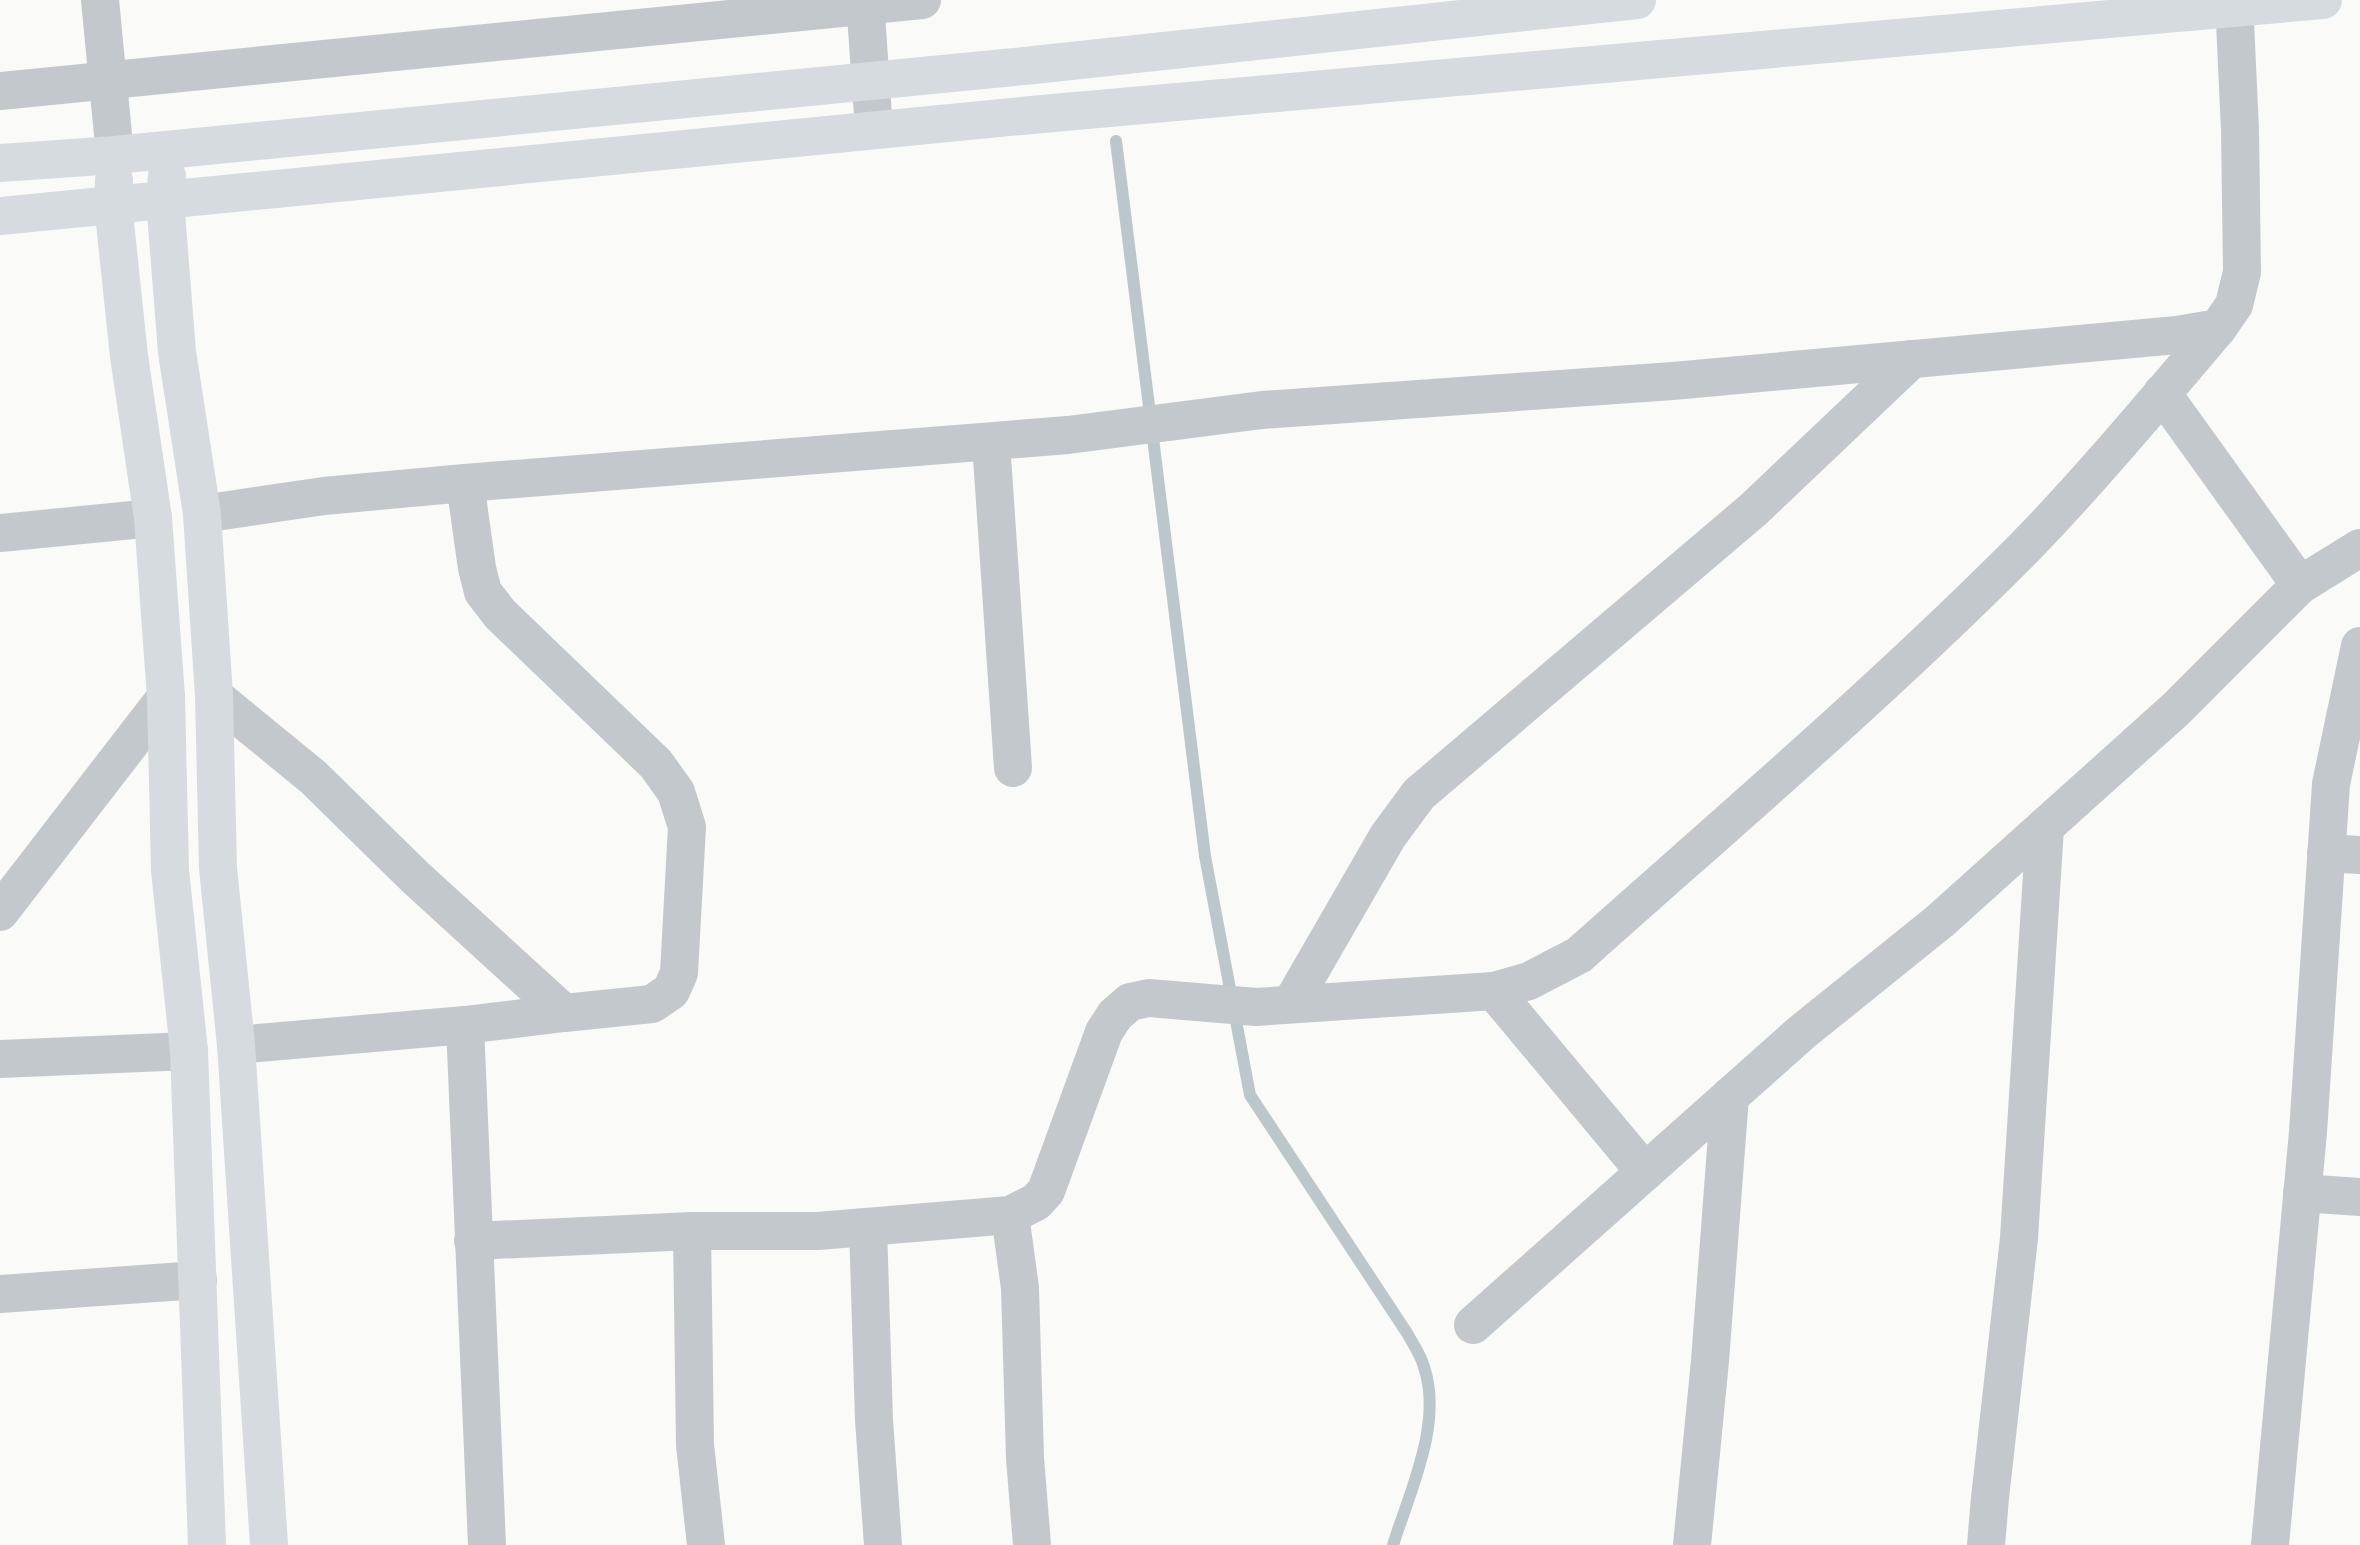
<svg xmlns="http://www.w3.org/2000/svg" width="2360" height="1545" font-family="Roboto,sans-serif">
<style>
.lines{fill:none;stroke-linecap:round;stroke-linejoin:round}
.stream{stroke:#bbc7cb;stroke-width:12}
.street{stroke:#c3c8cc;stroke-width:38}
.secondary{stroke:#d6dbdf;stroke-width:38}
</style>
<rect width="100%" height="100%" fill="#fafaf8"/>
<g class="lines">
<!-- stream -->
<path class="stream" d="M1116,141L1205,856L1250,1095L1407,1333C1413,1344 1421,1355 1424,1367C1443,1423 1410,1491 1393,1545"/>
<!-- street -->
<g class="street">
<polyline points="100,0 115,155"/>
<polyline points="865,0 874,130"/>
<polyline points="0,91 922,0"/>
<polyline points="2162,393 2300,585"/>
<polyline points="991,442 1013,768"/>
<polyline points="465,483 477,568 483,592 500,614 656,764 676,792 687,827 679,973 671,991 652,1004 564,1013"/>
<polyline points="202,514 324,496 465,483 1068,435 1262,410 1673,381 2177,335 2218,328 2234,305 2242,272 2240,130 2234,0"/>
<polyline points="0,533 153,518"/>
<polyline points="214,696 313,777 415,877 564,1013 465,1025 236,1045"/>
<polyline points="2326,853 2360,855"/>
<polyline points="0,912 166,697"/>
<polyline points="1494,991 1645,1172"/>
<polyline points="1291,1004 1388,836 1419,794 1754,509 1912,359"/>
<polyline points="465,1025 487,1545"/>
<polyline points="0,1059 189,1051"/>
<polyline points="2302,1193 2360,1197"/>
<polyline points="1010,1215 1020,1288 1025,1458 1032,1545"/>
<polyline points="868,1227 874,1420 883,1545"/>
<polyline points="692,1231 695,1445 706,1545"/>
<path d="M473,1241L692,1231H818L1010,1215L1036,1202L1046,1191L1104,1032L1115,1015L1130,1002L1149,998L1256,1007L1494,991L1529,981L1579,955C1729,821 1883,690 2025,547C2093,477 2155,402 2218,328"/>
<polyline points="0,1294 198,1280"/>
<polyline points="1473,1325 1801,1033 1940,921 2176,709 2300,585 2360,548"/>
<polyline points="1692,1545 1710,1361 1730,1096"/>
<polyline points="1986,1545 1990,1498 2019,1238 2045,827"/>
<polyline points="2270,1545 2308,1132 2331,784 2360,646"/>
</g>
<!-- secondary -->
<g class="secondary">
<polyline points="0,163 115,155 1034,65 1637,0"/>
<polyline points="167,176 165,200 177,352 202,514 214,696 218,868 236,1045 269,1545"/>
<polyline points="114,180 113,204 129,356 153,518 166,697 170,870 189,1051 207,1545"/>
<polyline points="0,216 1031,115 2323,0"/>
</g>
</g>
</svg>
